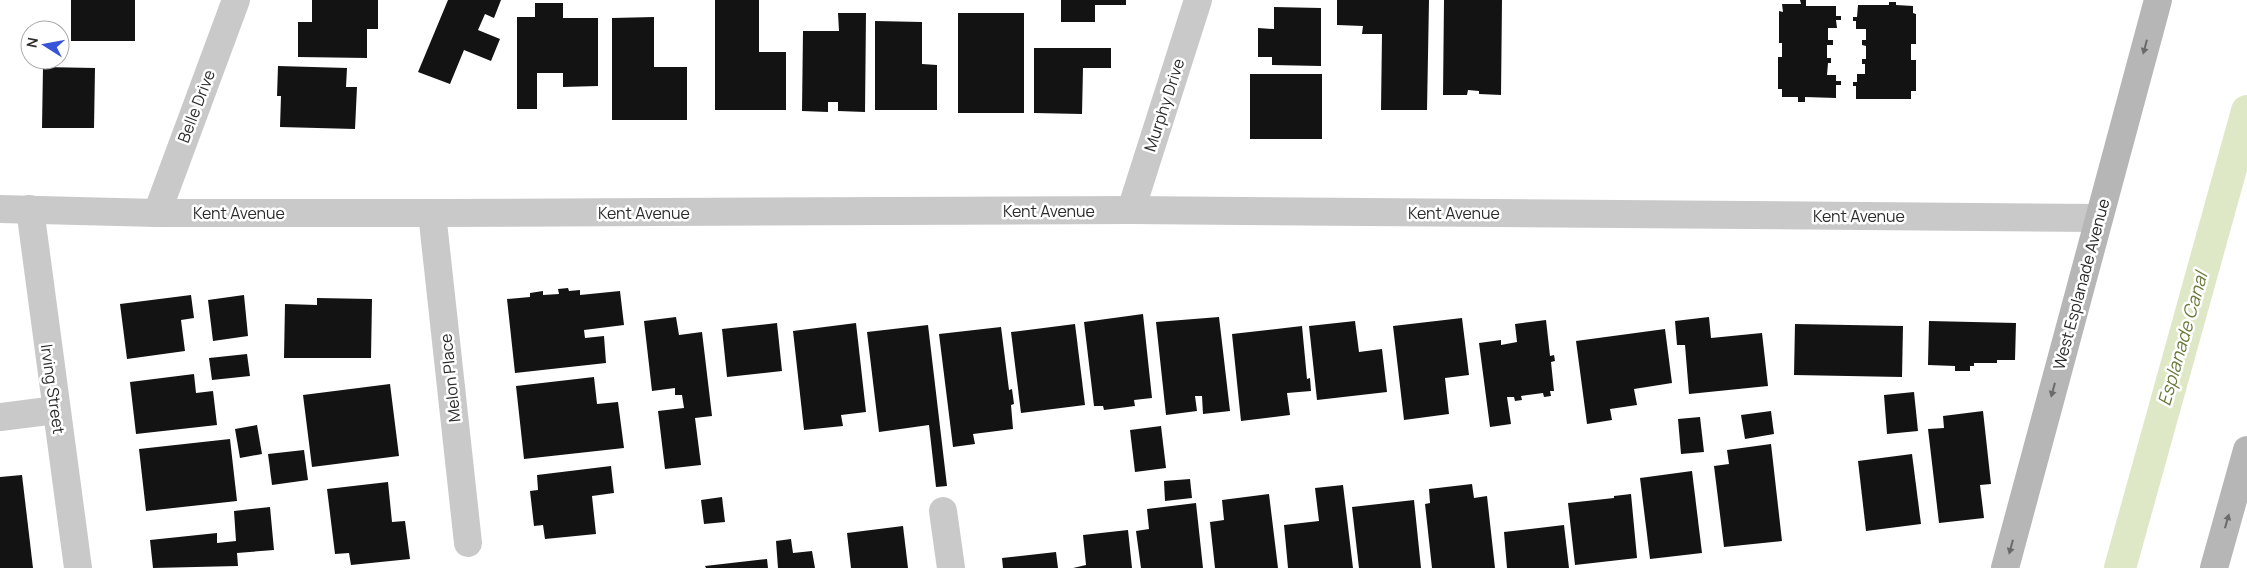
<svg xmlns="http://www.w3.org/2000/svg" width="2247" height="568" font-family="Manrope,sans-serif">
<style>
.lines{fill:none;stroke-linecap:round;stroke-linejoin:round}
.canal{stroke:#dee8c6;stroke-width:32}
.building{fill:#131313}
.minor{stroke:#c9c9c9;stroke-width:28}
.secondary{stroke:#b6b6b6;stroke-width:28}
.oneway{fill:#6a6a6a}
.labels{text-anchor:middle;stroke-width:5;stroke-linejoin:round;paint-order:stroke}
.street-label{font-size:16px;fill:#2c2c2c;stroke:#fff}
.water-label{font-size:18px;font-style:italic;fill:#697b3b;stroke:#fff}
</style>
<rect width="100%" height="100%" fill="#fff"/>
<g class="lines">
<!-- canal -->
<polyline class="canal" points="2120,568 2247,111"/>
</g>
<!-- building -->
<g class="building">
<rect x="71" y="0" width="64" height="41"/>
<polygon points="312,0 378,0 378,29 367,29 367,58 298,57 298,22 312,22"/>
<polygon points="448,0 501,0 494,18 485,14 478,30 500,39 491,61 464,50 450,84 418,72"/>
<polygon points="715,0 759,0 759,52 786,52 786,110 715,110"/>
<polygon points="1061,0 1126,0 1126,5 1095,5 1095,22 1061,22"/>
<polygon points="1337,0 1429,0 1427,110 1381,110 1382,34 1362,34 1363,26 1337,25"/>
<polygon points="1444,0 1502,0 1501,95 1479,94 1479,91 1468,90 1467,95 1443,95"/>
<polygon points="1800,0 1806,0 1806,6 1836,6 1836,16 1841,16 1841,20 1836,20 1837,28 1828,28 1828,40 1833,40 1833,45 1827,45 1827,58 1831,58 1831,63 1828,63 1827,75 1836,75 1836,81 1841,81 1841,85 1836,85 1836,98 1805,97 1805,102 1798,102 1798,97 1782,97 1782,89 1778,89 1778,57 1782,57 1782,43 1779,43 1779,11 1783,12 1782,4 1801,4"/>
<polygon points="1889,2 1896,2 1896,5 1913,6 1913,13 1916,14 1916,44 1911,44 1911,60 1916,60 1916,91 1911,91 1911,99 1856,99 1856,86 1853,86 1853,82 1857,82 1857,74 1865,74 1865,64 1862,64 1862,59 1866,59 1866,46 1862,45 1862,40 1866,40 1866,29 1856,29 1856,21 1853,21 1853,17 1857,17 1858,5 1889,5"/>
<polygon points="535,3 563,3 563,18 598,18 598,86 563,87 563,73 537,73 537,109 517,109 517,17 535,17"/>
<polygon points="1274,7 1321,8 1321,66 1272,65 1272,57 1258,57 1258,28 1274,29"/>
<polygon points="838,13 866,13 865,112 838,111 838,102 828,102 828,112 802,111 803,31 839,31"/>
<rect x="958" y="13" width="66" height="100"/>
<polygon points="654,17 654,67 687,67 687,120 612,120 612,18"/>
<polygon points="875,21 922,22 922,64 937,65 937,110 875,110"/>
<polygon points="27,31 30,31 30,58 26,58"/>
<polygon points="1034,48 1111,48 1111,68 1083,68 1082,114 1034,113"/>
<polygon points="278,66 347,68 346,87 357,87 355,129 280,127 281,96 277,96"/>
<polygon points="43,67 95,68 94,128 42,128"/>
<rect x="1250" y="74" width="72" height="65"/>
<polygon points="568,288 569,291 580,290 580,295 620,291 624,325 584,330 585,338 604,336 606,363 515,373 507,299 530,297 530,293 543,291 543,295 559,294 558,289"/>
<polygon points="191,295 194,318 181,320 185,351 127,359 120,304"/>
<polygon points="244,295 248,336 213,341 208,300"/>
<polygon points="317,298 372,299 371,358 284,358 285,304 317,305"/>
<polygon points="1143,314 1152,398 1134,400 1135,406 1104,410 1103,406 1094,406 1084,322"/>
<polygon points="676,317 679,335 702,332 712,416 695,418 701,465 665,469 658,411 684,408 682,395 675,395 675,388 652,391 644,321"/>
<polygon points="1219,317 1230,411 1203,414 1202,396 1195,396 1197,411 1166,415 1156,322"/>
<polygon points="1709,317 1711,338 1762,333 1768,386 1689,394 1685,345 1677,345 1675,321"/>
<polygon points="1462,318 1469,375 1445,378 1449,414 1404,420 1393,326"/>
<polygon points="1546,320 1550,356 1554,355 1555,361 1551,362 1554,391 1550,391 1551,396 1544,397 1543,393 1521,396 1522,400 1515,401 1514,397 1507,397 1511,424 1490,427 1479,343 1501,340 1501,345 1517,342 1515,324"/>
<polygon points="1355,321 1359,352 1382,349 1387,392 1317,400 1309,326"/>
<polygon points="1929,321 2016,323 2015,360 1997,360 1997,363 1974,363 1974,366 1970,366 1970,371 1955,371 1955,366 1928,365"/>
<polygon points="777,323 782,371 727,377 722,329"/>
<polygon points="856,323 866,412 841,415 843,426 804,430 793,331"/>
<polygon points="1075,324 1085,405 1021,413 1011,332"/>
<polygon points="1795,324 1903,326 1902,377 1794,375"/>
<polygon points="928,325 947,486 936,487 929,425 879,432 867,332"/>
<polygon points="1302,326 1307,379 1310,378 1311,391 1287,393 1290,415 1241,421 1232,334"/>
<polygon points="1001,327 1009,390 1012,389 1014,404 1011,405 1013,429 973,434 975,444 953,447 939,334"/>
<polygon points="1665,329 1672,383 1634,389 1637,405 1610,409 1612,420 1587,424 1576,341"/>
<polygon points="247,354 250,376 212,380 209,358"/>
<polygon points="194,374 196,393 213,391 217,425 136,434 130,382"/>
<polygon points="594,377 597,404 618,402 624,448 524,459 516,386"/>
<polygon points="390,384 399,456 312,467 303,395"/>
<polygon points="1914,392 1918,431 1887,434 1884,395"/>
<polygon points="1771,411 1774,434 1745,439 1741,415"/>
<polygon points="1983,411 1991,484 1980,485 1984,518 1939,523 1928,429 1944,428 1943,416"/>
<polygon points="1700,417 1704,452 1681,454 1678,419"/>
<polygon points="257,425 262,454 240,458 235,429"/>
<polygon points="1161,426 1166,468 1135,472 1130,430"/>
<polygon points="230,439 237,501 146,511 139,449"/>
<polygon points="1771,444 1782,541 1724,547 1714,466 1729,464 1727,450"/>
<polygon points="304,450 308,480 272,485 268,454"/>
<polygon points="1912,454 1921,524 1866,531 1858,461"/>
<polygon points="611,466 614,493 592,496 596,534 545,539 543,525 534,526 530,491 538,490 537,475"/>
<polygon points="1692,471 1702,553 1650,559 1640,478"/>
<polygon points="22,475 33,568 0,568 0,477"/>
<polygon points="1190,479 1192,498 1165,501 1164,481"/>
<polygon points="388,482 392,522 405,521 410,559 351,565 349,553 335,554 327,489"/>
<polygon points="1472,484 1474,498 1487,496 1495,568 1432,568 1425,504 1430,503 1429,489"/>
<polygon points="1343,485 1353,568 1288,568 1284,525 1319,521 1315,488"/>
<polygon points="1269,494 1278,568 1215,568 1210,522 1224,520 1222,500"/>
<polygon points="1631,494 1637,558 1575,565 1568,503 1614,498 1614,496"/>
<polygon points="722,497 725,522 704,524 701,500"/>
<polygon points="1414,500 1421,568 1359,568 1352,507"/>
<polygon points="1196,503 1203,568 1141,568 1136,531 1149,529 1147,509"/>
<polygon points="270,507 274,550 237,553 238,566 153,568 150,540 217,533 217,543 236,541 234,511"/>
<polygon points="1564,525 1569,568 1507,568 1504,532"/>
<polygon points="903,526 908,568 851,568 847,533"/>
<polygon points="1128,530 1132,568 1073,568 1086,565 1083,535"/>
<polygon points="791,539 793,553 812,551 815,568 778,568 776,541"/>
<polygon points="1056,552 1058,568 1003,568 1002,558"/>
<polygon points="767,559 768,568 706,568 705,566"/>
</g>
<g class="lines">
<!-- minor -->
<g class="minor">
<polyline points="0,209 157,213 432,213 1131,210 2098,218"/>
<polyline points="30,209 78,568"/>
<polyline points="1131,210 1198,0"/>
<polyline points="157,213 236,0"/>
<polyline points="432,213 468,543"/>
<polyline points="0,417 56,410"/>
<polyline points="943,511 951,568"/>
</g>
<!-- secondary -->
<g class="secondary">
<polyline points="2005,568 2158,0"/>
<polyline points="2214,568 2247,450"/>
</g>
</g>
<!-- one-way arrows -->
<defs><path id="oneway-solid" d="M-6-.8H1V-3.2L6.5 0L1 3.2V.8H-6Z" transform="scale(1.25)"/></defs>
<g class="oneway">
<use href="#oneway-solid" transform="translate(2145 47) rotate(105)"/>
<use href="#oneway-solid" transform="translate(2053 390) rotate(105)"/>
<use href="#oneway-solid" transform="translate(2227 521) rotate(-74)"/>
<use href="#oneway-solid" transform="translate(2011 547) rotate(105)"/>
</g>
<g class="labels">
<!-- street labels -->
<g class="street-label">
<text transform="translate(1164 105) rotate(-72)" y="6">Murphy Drive</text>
<text transform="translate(196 106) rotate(-69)" y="6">Belle Drive</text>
<text x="1049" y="217">Kent Avenue</text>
<text x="239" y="219">Kent Avenue</text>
<text x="644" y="219">Kent Avenue</text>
<text x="1454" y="219">Kent Avenue</text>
<text x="1859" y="222">Kent Avenue</text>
<text transform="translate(2081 284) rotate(-75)" y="6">West Esplanade Avenue</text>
<text transform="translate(450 378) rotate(-96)" y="6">Melon Place</text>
<text transform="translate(53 389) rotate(82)" y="6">Irving Street</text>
</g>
<!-- water labels -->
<g class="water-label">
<text transform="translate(2183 339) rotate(-74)" y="6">Esplanade Canal</text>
</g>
</g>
<!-- north arrow -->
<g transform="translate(45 45) rotate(281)"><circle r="24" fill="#ffffff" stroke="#ababab"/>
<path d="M0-4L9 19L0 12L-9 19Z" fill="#3754d9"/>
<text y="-8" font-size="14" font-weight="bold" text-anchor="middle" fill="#2c2c2c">N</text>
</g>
</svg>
